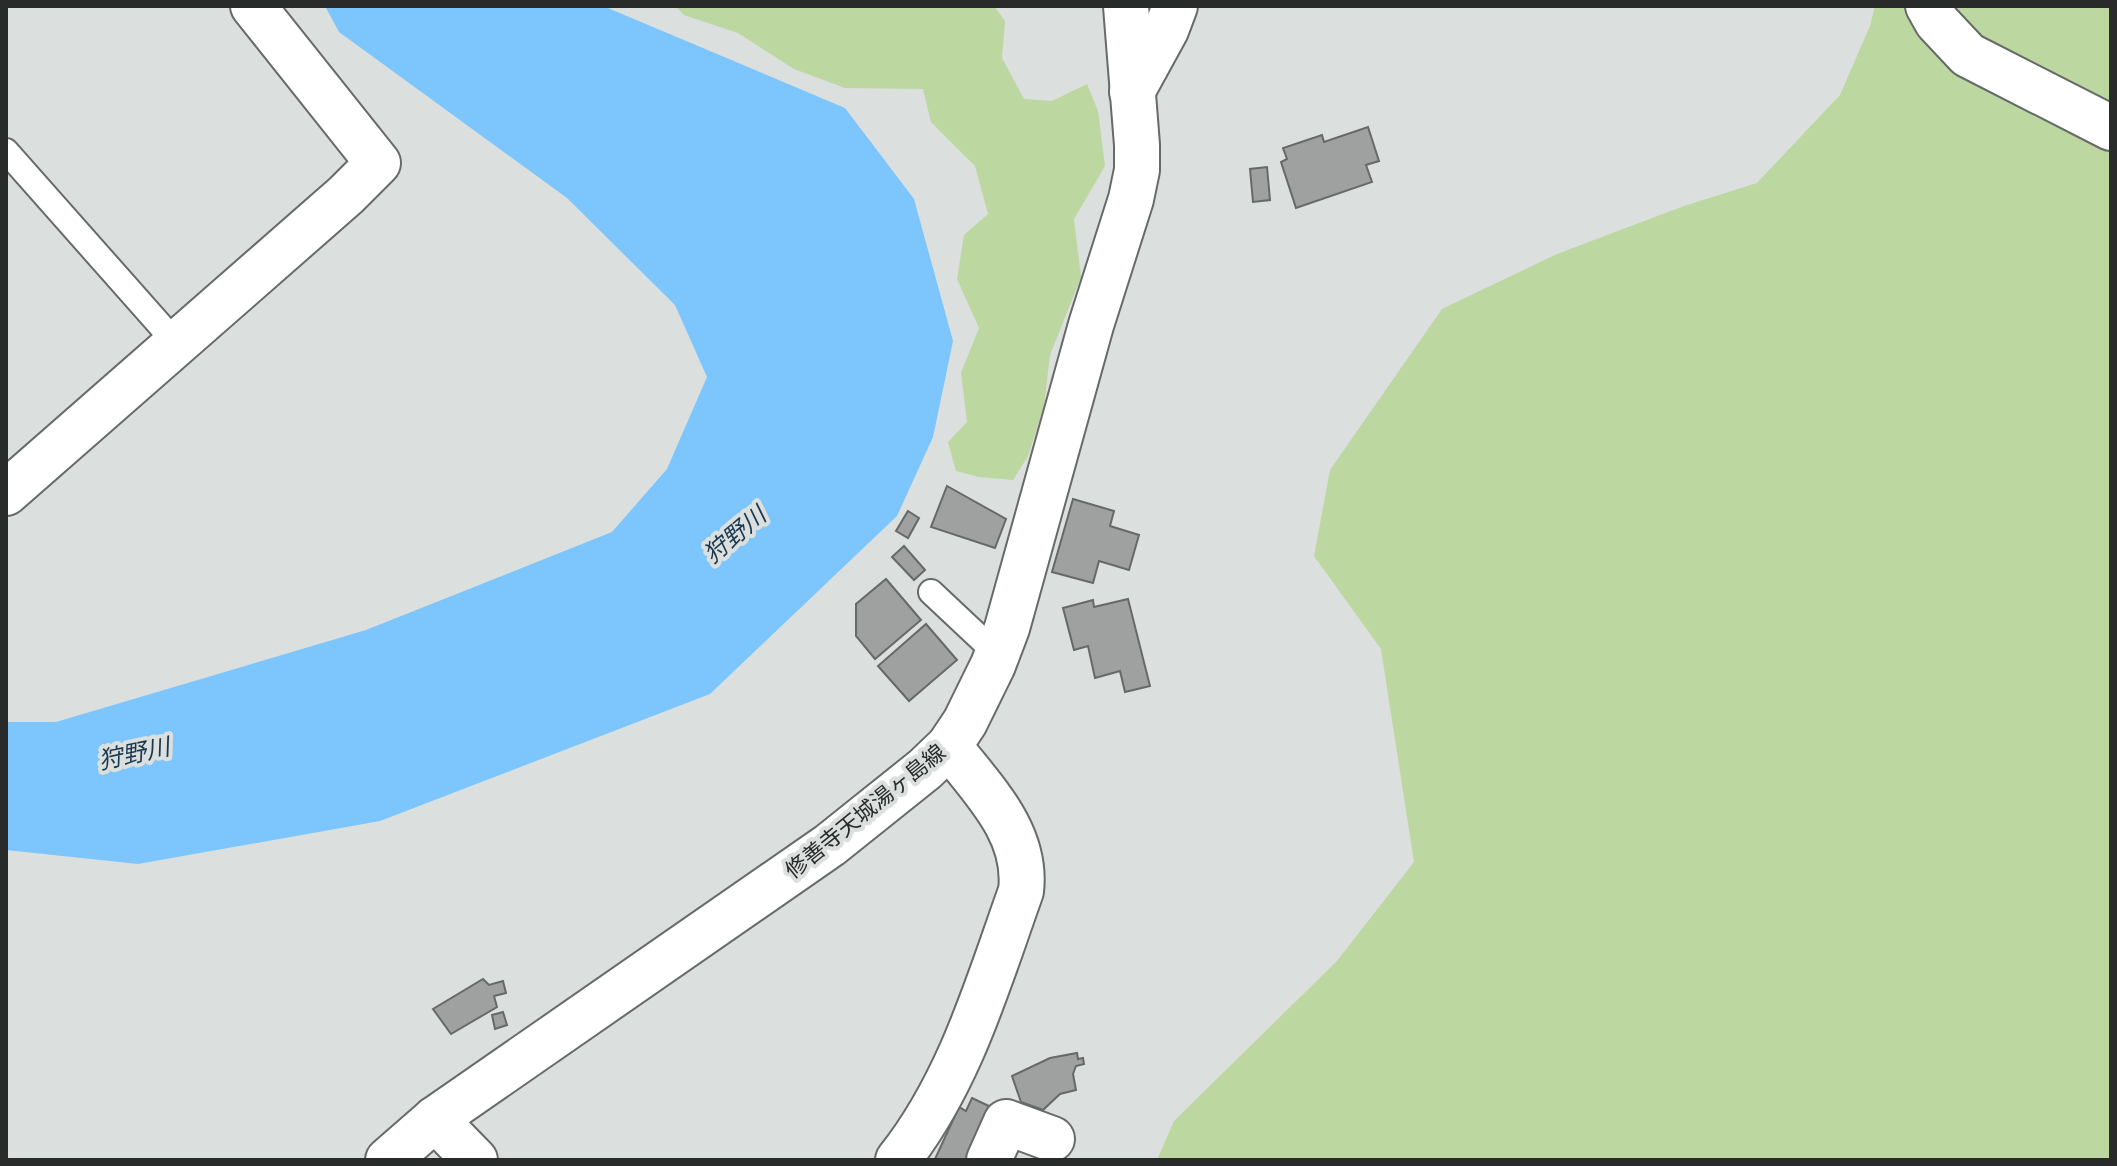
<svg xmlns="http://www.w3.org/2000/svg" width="2117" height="1166" font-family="Mulish,'Noto Sans JP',sans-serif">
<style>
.green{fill:#bcd79f}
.water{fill:#7cc5fd}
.building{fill:#9ea19f;stroke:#666967;stroke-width:2}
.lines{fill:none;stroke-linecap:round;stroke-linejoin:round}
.service-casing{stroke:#666a69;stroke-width:28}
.minor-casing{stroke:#666a69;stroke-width:48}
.secondary-casing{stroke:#666a69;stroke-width:48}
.service{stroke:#fff;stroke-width:24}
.minor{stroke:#fff;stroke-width:44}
.secondary{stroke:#fff;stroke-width:44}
.labels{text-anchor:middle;stroke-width:8;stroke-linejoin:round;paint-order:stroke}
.street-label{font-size:22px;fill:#292b2b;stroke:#dbdfde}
.water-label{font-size:24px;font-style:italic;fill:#1a3950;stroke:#dbdfde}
</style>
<rect width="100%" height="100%" fill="#dbdfde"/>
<!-- green -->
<g class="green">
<polygon points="675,6 994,6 1005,21 1002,58 1024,99 1052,101 1087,84 1098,111 1105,166 1074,219 1081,277 1050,355 1044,406 1028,456 1013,480 979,477 956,471 948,442 967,422 961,373 979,328 957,279 964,235 988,214 975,166 931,122 923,89 845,88 794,69 738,33 684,15"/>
<polygon points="1875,6 2111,6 2111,1160 1157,1160 1174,1121 1337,961 1414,862 1381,649 1314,556 1330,470 1442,309 1557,254 1684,206 1757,183 1840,95 1870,26"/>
</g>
<!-- water -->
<polygon class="water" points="325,6 603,6 845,108 914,199 953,341 933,437 897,516 710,694 380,821 138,864 6,850 6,722 56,722 366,630 612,532 667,469 707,377 675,305 567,198 339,32"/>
<!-- building -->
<g class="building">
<polygon points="1368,127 1379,161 1366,165 1372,182 1296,208 1281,162 1287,159 1283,148 1322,135 1324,142"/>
<polygon points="1267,167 1270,200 1253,202 1250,169"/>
<polygon points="947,486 1006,519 995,548 931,527"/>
<polygon points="1073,499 1114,511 1110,526 1139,535 1129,570 1099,561 1093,583 1052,572"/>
<polygon points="908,511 919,518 908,538 896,531"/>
<polygon points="904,546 925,570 914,580 892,557"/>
<polygon points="886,579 921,620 875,659 856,636 856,604"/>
<polygon points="1128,599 1150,686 1125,692 1120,671 1095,678 1088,646 1074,650 1063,608 1093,600 1094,607"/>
<polygon points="926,624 957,660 909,701 878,666"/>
<polygon points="483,979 489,985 503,981 506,993 494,996 497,1007 451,1034 433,1009"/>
<polygon points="503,1012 507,1025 495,1029 492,1015"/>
<polygon points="1077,1053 1078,1059 1083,1058 1084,1064 1076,1066 1073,1074 1076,1090 1060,1094 1043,1110 1021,1102 1012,1076 1050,1058"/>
<polygon points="972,1098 991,1107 967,1160 935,1159 959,1107 966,1111"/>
</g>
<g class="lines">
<!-- service casing -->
<g class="service-casing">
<g id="service">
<polyline points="6,151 176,343"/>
<polyline points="931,592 997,654"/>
</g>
</g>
<!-- minor casing -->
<g class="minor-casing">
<g id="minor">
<polyline points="1928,6 1937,22 1968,55 2111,128"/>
<polyline points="1132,92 1166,30 1175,6"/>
<polyline points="6,493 346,195 378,163 253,6"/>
<polyline points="435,1119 475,1160"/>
<path d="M898,1160C960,1082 988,983 1021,891C1028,832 982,789 949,746"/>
<polyline points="989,1160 1006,1122 1052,1139"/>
</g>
</g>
<!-- secondary casing -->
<g class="secondary-casing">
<polyline id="secondary" points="388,1160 435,1119 830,845 925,769 949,746 965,722 993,665 1007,628 1091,325 1131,199 1137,170 1137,145 1126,6"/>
</g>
<!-- service -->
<use href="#service" class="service"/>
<!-- minor -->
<use href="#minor" class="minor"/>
<!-- secondary -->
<use href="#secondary" class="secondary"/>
</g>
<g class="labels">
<!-- street labels -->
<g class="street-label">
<text transform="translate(865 811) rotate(-39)" y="8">修善寺天城湯ヶ島線</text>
</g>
<!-- water labels -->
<g class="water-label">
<text transform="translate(735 535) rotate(-40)" y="8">狩野川</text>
<text transform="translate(134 754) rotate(-12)" y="8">狩野川</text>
</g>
</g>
<!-- border -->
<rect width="2117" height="1166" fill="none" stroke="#292b2b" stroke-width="16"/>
</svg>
